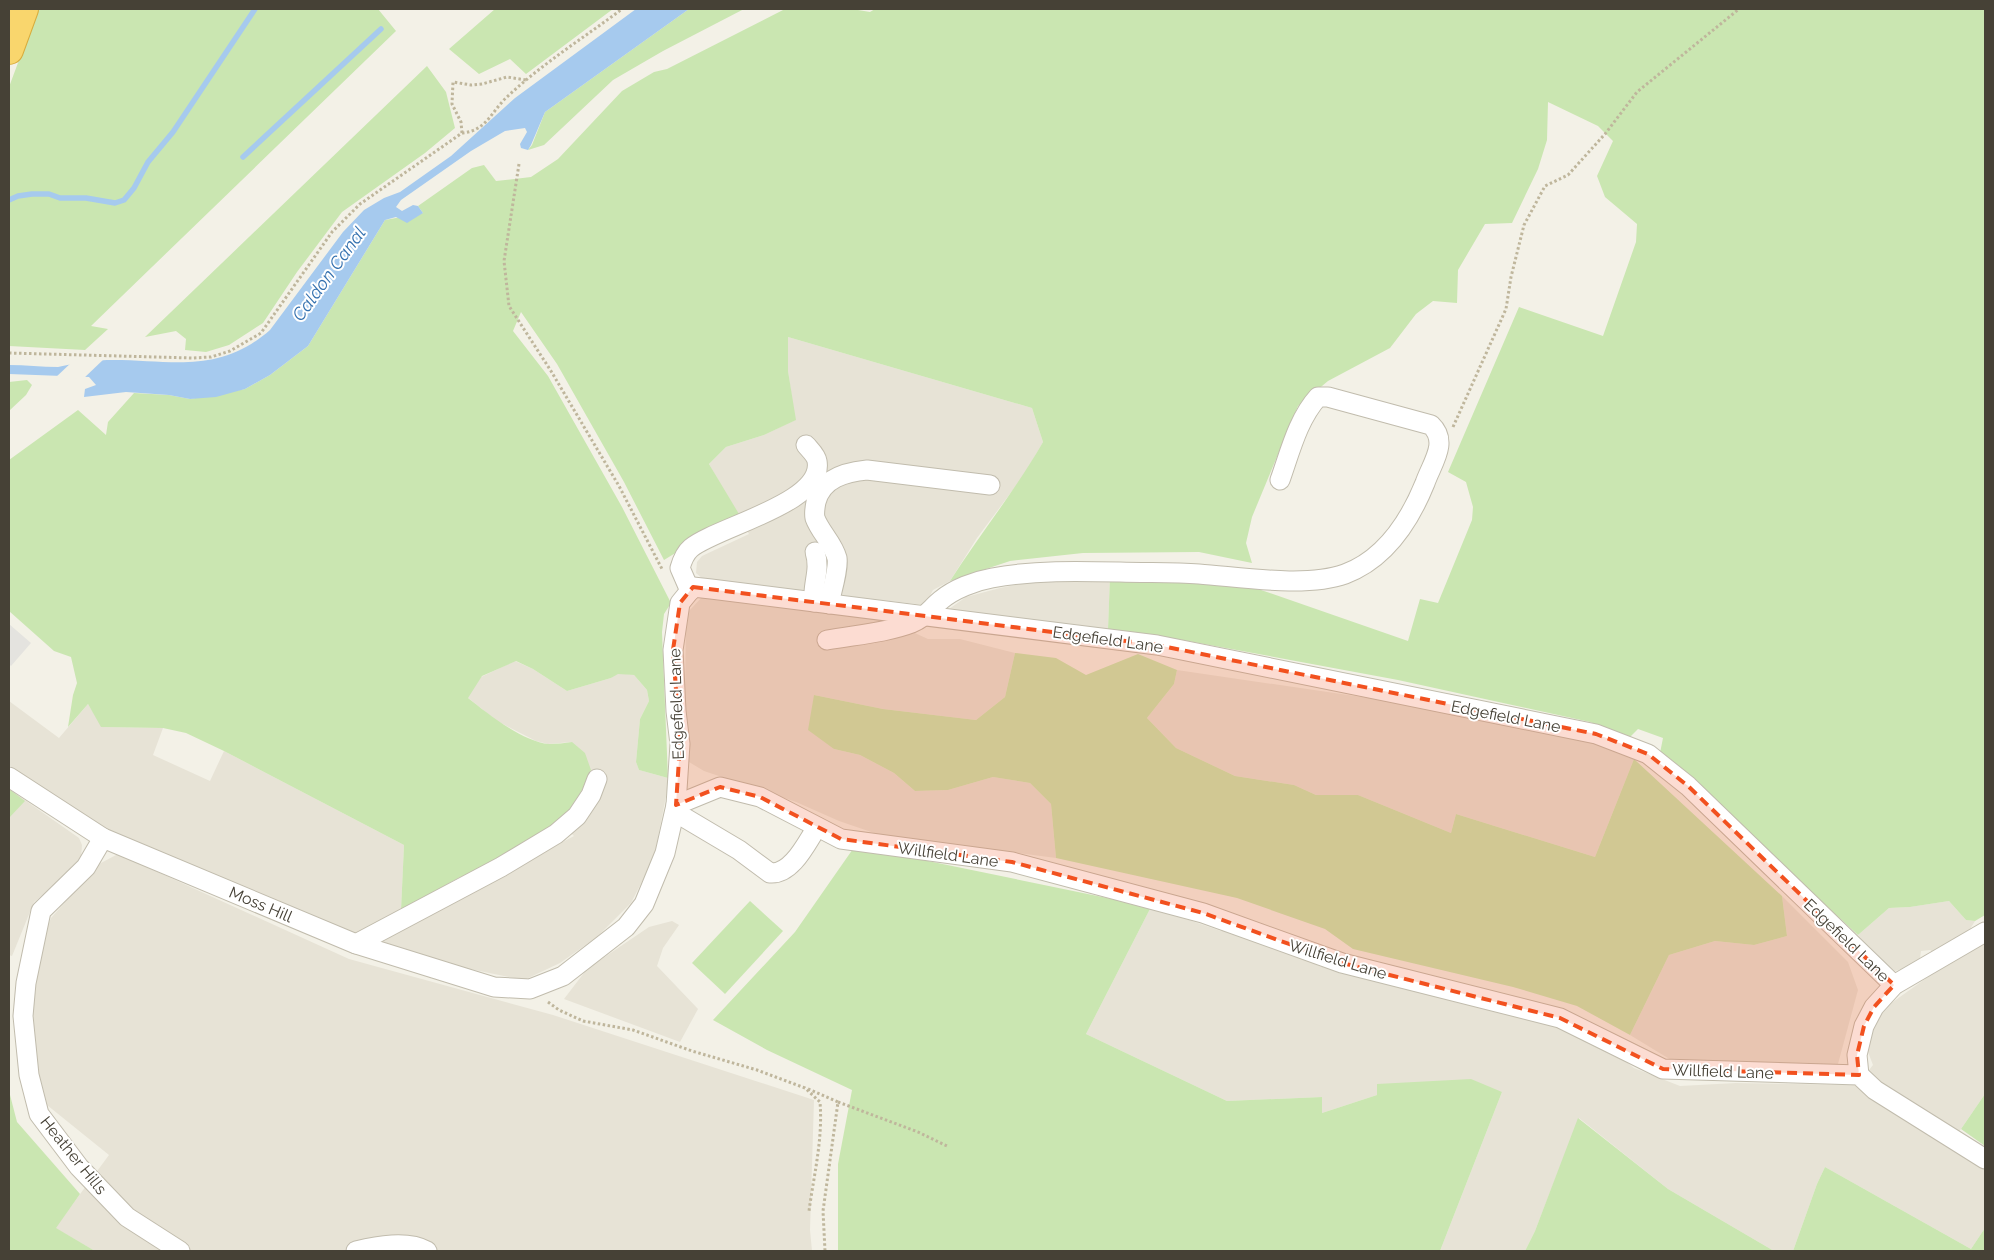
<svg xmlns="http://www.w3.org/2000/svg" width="1994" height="1260" font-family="Raleway,sans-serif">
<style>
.residential{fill:#e7e3d6}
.green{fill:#cae6b1}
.parking{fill:#e4e3df}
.water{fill:#a6caee}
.pier{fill:#f3f1e7}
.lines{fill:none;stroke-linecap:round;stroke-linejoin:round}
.stream{stroke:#a6caee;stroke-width:5.5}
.minor-casing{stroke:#c1bcad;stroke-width:21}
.highway-casing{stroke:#d8ac3d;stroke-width:30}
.path{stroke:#bfb69c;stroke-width:3;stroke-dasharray:2.5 2.5;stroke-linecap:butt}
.minor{stroke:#fff;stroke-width:19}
.highway{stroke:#f9d66d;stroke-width:28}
.marked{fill:#f2511f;fill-opacity:0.2;stroke:#f2511f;stroke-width:4;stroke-dasharray:10 6;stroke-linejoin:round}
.labels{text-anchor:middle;stroke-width:4;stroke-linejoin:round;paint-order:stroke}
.street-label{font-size:16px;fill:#464136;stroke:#fff}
.water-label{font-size:18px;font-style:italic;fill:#3370ae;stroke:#fff}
</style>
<rect width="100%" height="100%" fill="#f3f1e7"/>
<!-- residential -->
<g class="residential">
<polygon points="788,337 1032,408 1043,442 1024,475 977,538 950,581 933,590 925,605 704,580 696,573 697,562 702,556 749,534 709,464 726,447 764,435 795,420 788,371"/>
<polygon points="1068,575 1110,576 1108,629 1072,624 964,615 949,609 966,597 1000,588"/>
<polygon points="703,596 884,619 928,639 960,639 1015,653 1005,697 976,720 883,709 814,695 834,749 860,755 894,773 915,791 948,790 993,777 1030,783 1051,804 1056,858 877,834 839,821 796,802 704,771 684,759 686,622 688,612"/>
<polygon points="515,661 533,669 567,691 611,678 618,673 634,675 647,690 649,701 640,719 636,762 639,770 668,778 668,786 654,858 631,903 597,937 560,963 524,980 460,967 376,940 574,836 560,823 572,742 548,744 536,741 497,721 467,697 481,677"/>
<polygon points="1177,670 1389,701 1590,740 1634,759 1595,857 1456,814 1451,833 1358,795 1316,795 1294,785 1235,776 1176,748 1147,718 1174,684"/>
<polygon points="9,701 59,738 88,704 102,727 163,728 153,755 210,781 224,751 404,845 401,910 362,936 338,926 308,917 138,846 50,796 9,765"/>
<polygon points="9,789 79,838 82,845 81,858 74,869 34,902 12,956 9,955"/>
<polygon points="118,854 349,959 553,1015 814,1100 810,1230 812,1251 95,1251 55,1228 109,1155 47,1105 36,1074 33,1009 42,940 51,918 99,864"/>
<polygon points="1782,896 1848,962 1858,990 1838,1064 1676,1063 1630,1035 1669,955 1715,941 1754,945 1787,936"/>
<polygon points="1949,901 1966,920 1975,921 1967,934 1933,952 1930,950 1921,951 1920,958 1908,967 1895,971 1872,952 1858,935 1889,908 1910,907"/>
<polygon points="1151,907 1221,931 1235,930 1285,949 1319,966 1381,982 1530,1015 1609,1048 1634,1068 1680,1086 1736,1083 1857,1085 1873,1065 1868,1052 1867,1037 1883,1009 1970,947 1985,939 1985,1094 1952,1142 1985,1166 1985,1228 1971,1249 1825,1167 1817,1184 1793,1251 1774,1251 1668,1189 1579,1118 1535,1231 1525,1251 1440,1251 1502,1092 1378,1084 1377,1095 1322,1113 1321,1097 1227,1101 1086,1034"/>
<polygon points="672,921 679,925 663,948 657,966 698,1009 680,1042 564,999 587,969 649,927"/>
</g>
<!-- green -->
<g class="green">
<polygon points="38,9 378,9 396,31 91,326 108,329 85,350 9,346 9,87"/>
<polygon points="495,9 613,9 526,74 510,59 479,74 449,49"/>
<polygon points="689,9 744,9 663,51 613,80 544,145 528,150 532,145 545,112"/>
<path d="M785,9H852L870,12L875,9H1985V915L1975,921L1966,920L1949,901L1910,907L1889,908L1858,935L1660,753L1663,738L1638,729L1630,737L1590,722L1398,680L1177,639L1108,629L1110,576L1229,583L1261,590L1408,641L1420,599L1438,603L1472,520L1473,507L1466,482L1448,472L1519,307L1603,336L1636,242L1637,224L1605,197L1597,176L1613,141L1598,126L1548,102L1547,140L1538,169L1512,223L1485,224L1458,270L1457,303L1433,301L1416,314L1390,348L1328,381L1298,406L1252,517L1246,543L1252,563L1199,552L1083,553L1010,561L950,581C980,534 1015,491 1043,442L1032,408L788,337V371L796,420L764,435L726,447L709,464L739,514L664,560L624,482L557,364L521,312L513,331L548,376L622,507L671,603L664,614L662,632L668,778L639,770L636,762L640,719L649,701L647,690L634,675L618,674L611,678L567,691L533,669L516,661L482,676L468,698C487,713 523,742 549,744C556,744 565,743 572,742L585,753L591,770L581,792L560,823L473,873L460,877L401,910L404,845L224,751L186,733L163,728L101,727L88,704L68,727L73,695L77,683L71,657L54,651L9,611V460L78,410L106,435L108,422L134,393L169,395L190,399L245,389L270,375L308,346L385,220L423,213L418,206L472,168L484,165L496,181L531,177L558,159L622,91L654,72L667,69Z"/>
<polygon points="427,66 446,92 455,128 425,153 342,212 297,272 263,323 229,345 206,352 185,350 186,339 176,331 145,337"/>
<polygon points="27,380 32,385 26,395 9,411 9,382"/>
<polygon points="1015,653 1056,658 1086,675 1138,654 1177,670 1174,684 1147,718 1176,748 1235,776 1294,785 1316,795 1358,795 1451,833 1456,814 1595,857 1634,759 1782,896 1787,936 1754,945 1715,941 1669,955 1630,1035 1577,1006 1513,987 1353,949 1325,929 1237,898 1056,858 1051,804 1030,783 993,777 948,790 915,791 894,773 860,755 834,749 808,730 814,695 883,709 976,720 1005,697"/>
<polygon points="9,789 25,801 9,818"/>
<polygon points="855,846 1151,907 1086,1034 1227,1101 1322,1097 1322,1113 1377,1095 1377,1084 1471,1079 1502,1092 1440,1251 838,1251 838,1164 852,1090 767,1050 713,1020 795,932"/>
<polygon points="750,901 783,931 725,994 692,963"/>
<polygon points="9,1091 17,1122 80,1194 56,1228 95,1251 9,1251"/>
<polygon points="1985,1094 1985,1146 1961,1129"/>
<polygon points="1578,1118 1668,1189 1774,1251 1525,1251 1535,1231"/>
<polygon points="1825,1167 1971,1249 1985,1228 1985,1251 1793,1251 1817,1184"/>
</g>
<!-- parking -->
<polygon class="parking" points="9,624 31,643 11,666 9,664"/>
<!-- water -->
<path class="water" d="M636,9H689L545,112L531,145L528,150L521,148L520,144L527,132L525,128L505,131L471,151L401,200L396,207L402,211L413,205L418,206L423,213L407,223L396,217L385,220L308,346L270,375L245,389L216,397L190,399L169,395L126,392L84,397L85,389L96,385L89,377L9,374V365C25,365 42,367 58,367C64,366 71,364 77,363C87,361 97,361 107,360C170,359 217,376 270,330L343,232L364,210L384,198L400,192L451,156L515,98Z"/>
<!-- pier -->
<polygon class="pier" points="105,358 83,379 55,378 73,361"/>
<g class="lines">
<!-- stream -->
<g class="stream">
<polyline points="243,157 381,29"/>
<polyline points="9,200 18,196 32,194 49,194 60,198 86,198 115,203 124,200 134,188 148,162 173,132 255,9"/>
</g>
<!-- minor casing -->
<g class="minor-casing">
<g id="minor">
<path d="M690,591L680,568C682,561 685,553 691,548C716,527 825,503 817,461C816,455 810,450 806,445"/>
<path d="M814,602C812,584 821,570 815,552"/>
<path d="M829,604C831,593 839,569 837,558C833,543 820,532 815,518C814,513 815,507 816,502C822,478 846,472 867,470L990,485"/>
<path d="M827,640C854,635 886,633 912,623C925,618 931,608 941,600C954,589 975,581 992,578C1035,570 1077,571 1120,572C1146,573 1173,572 1199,574C1241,577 1306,588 1345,574C1385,559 1410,520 1425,483C1432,463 1449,442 1431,425L1328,397H1318C1298,419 1290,452 1280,480"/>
<polyline points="9,777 103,838 356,944 494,987 530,989 563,976 626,927 644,904 665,853 676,805 680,744 676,711 673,650 680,603 693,587 711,589 1157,645 1596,734 1648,754 1688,786 1894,985"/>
<polyline points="676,805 720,787 760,797 841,839 1012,862 1203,913 1342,963 1560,1018 1663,1069 1859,1075 1875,1090 1985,1159"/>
<path d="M675,812L739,850L770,873C792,875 807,842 817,827"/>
<polyline points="103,838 86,867 41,911 26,983 23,1016 29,1075 39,1114 79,1167 127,1217 180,1251"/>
<polyline points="356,944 501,867 556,834 577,816 591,795 597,779"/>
<polyline points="1859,1075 1857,1055 1864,1026 1874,1007 1894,985 1985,932"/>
<path d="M356,1251C377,1246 407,1240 427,1251"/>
</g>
</g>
<!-- highway casing -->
<g class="highway-casing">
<polyline id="highway" points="9,50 24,9"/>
</g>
<!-- path -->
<g class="path">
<polyline points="462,133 461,122 452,104 453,82 471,85 482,84 507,77 526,80"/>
<polyline points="519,164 504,261 509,306 551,371 619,486 662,569"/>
<path d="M9,353L192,358L211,357L230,351L261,333L332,232L360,204L462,133C487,131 492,110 508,96C543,63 585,37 622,9"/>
<polyline points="1453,427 1506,309 1511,277 1524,225 1545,186 1568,175 1605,134 1637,92 1739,9"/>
<path d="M548,1002L559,1010L583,1021L633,1030L692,1051L757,1070L805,1088L820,1102C823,1139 814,1174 809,1211"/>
<polyline points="808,1089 838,1102 823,1211 825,1251"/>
<polyline points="838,1102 918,1132 949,1147"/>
</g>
<!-- minor -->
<use href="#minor" class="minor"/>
<!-- highway -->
<use href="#highway" class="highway"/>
</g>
<!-- marked area -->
<path class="marked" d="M693,587L1157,645L1596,734L1648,754L1688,786L1894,985L1874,1007L1864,1026L1857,1055L1859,1075L1663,1069L1560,1018L1342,963L1203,913L1012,862L841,839L760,797L720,787L676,805L680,744L673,650L680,603Z"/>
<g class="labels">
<!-- street labels -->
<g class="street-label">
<text transform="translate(1108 639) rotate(8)" y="6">Edgefield Lane</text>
<text transform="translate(676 704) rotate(-92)" y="6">Edgefield Lane</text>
<text transform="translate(1506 716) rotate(11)" y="6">Edgefield Lane</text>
<text transform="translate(948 854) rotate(8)" y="6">Willfield Lane</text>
<text transform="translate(261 904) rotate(23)" y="6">Moss Hill</text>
<text transform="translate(1847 940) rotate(44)" y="6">Edgefield Lane</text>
<text transform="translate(1338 959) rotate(17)" y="6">Willfield Lane</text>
<text transform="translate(1723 1071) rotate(2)" y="6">Willfield Lane</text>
<text transform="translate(74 1155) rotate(51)" y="6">Heather Hills</text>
</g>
<!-- water labels -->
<g class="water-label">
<text transform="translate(329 274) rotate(-54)" y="6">Caldon Canal</text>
</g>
</g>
<!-- border -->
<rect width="1994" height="1260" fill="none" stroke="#464136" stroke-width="20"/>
</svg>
